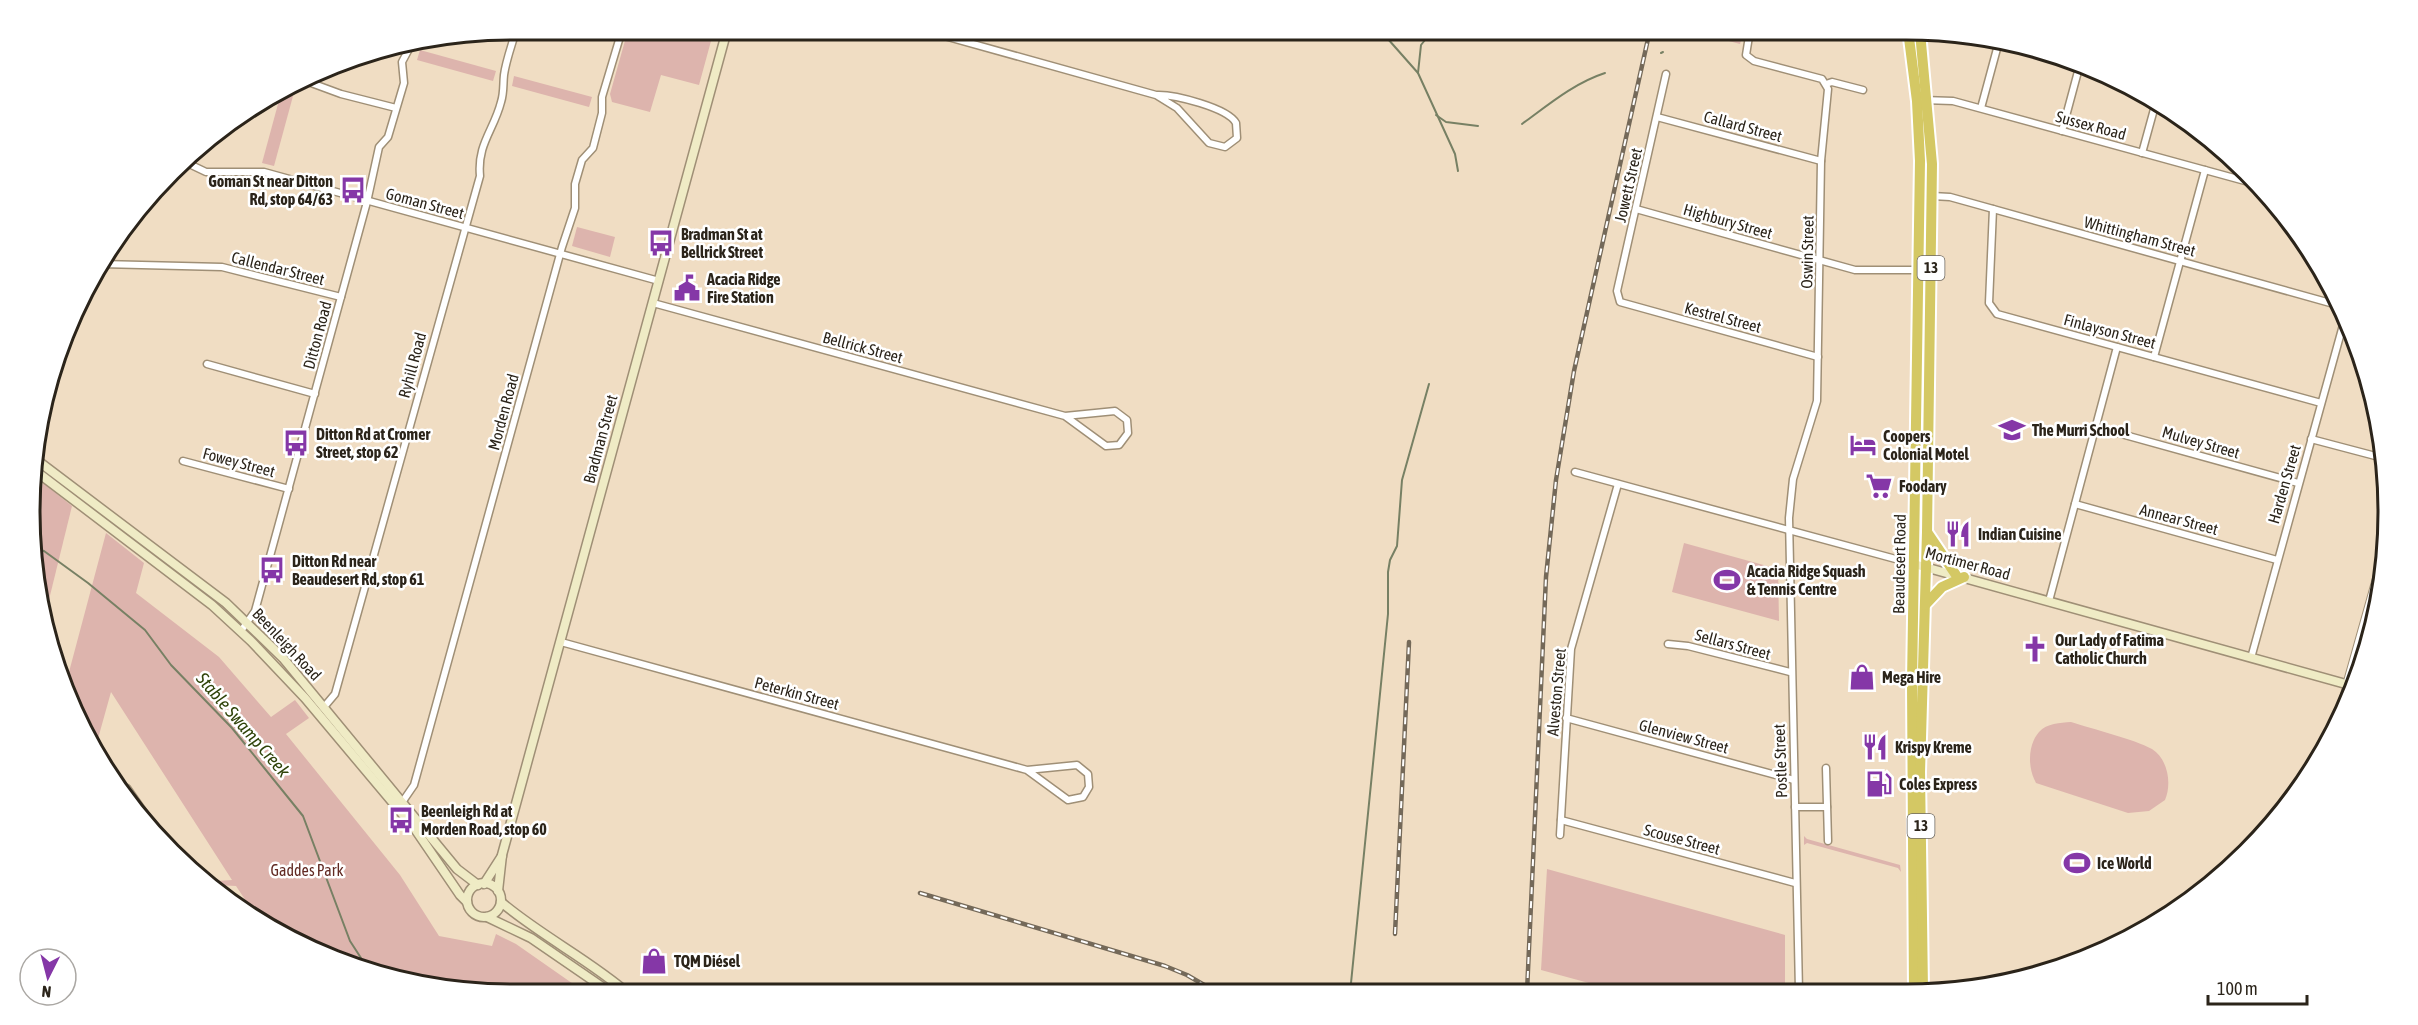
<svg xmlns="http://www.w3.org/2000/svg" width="2418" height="1025" font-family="'Asap Condensed',sans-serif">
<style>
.green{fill:#ddb4ad}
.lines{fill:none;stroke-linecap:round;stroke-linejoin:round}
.stream{stroke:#778064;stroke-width:2}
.minor-casing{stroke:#9f8f76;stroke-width:9}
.tertiary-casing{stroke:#9f8f76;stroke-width:10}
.secondary-casing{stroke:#9f8f76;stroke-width:11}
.trunk-casing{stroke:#fff;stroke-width:14}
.minor{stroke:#fff;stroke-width:6}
.tertiary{stroke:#fff;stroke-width:8}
.secondary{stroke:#efebc5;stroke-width:8}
.trunk{stroke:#d4c864;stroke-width:10}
.rail-casing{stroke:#746959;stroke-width:4.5}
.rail{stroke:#fff;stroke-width:2;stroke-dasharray:7;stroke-linecap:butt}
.labels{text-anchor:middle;stroke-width:5;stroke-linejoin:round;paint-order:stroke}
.shield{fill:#fff;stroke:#6b665f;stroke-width:1.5}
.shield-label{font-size:15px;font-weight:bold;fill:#2b241a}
.street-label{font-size:16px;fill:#2b241a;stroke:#fff}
.poi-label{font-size:16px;font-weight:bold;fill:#2b241a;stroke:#fff;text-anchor:start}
.park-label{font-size:16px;fill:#622a23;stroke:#fff}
.water-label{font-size:18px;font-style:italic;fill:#2f4309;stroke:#fff}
.rim{fill:none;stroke:#2b241a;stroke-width:3}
</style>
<rect width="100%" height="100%" fill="#f0ddc3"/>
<!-- green -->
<g class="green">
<polygon points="628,30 714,30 699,85 661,75 650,112 612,102 610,94"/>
<polygon points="1695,30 1744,30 1740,44 1695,32"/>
<polygon points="420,50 496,71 493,81 417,60"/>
<polygon points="514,76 592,97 589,107 512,86"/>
<polygon points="281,93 293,96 274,166 262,163"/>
<polygon points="577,227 615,237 610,257 572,246"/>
<path d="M43,483L72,506L44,620C33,570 31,533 43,483Z"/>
<polygon points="106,533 144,563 136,593 219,657 271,717 295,700 309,718 286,734 400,875 439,936 492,946 496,934 516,944 589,995 513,995 357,969 272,931 260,922 236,886 216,885 216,881 232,880 111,692 94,753 65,687"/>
<polygon points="1684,543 1778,569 1779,621 1672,592"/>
<path d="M2071,722C2092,729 2134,739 2152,749C2168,759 2172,784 2165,800L2149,811L2128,813L2036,783C2028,769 2027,746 2039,732C2047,723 2060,723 2071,722Z"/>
<polygon points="1804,836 1807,839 1900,865 1901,872 1898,868 1807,843 1804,845"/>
<polygon points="1547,869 1785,935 1785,991 1622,992 1541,970"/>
</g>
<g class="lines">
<!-- stream -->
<g class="stream">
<polyline points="1380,30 1418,73 1455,154 1458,171"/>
<polyline points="1661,53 1663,52"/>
<polyline points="1418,73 1421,45 1433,30"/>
<polyline points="1436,115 1446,122 1478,126"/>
<path d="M1522,124C1548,105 1574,83 1605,73"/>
<polyline points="35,549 44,551 88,583 145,630 171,665 232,728 303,816 350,941 361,958 362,970"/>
<polyline points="1350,993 1388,614 1388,572 1390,560 1397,546 1402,480 1429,384"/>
</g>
<!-- minor casing -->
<g class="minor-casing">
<g id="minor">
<path d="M923,30L1156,95C1174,94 1228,108 1236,123L1237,138L1225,147L1209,143L1177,108L1156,95"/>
<polyline points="1750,30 1746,55 1754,61 1822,79 1828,89 1821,161 1817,401 1793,479 1789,518 1799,991"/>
<polyline points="504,31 515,34"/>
<polyline points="1666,74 1617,291 1620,302 1818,357"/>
<polyline points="303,80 341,94 396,108"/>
<polyline points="1826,84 1832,82 1863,90"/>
<polyline points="287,91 288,87"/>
<polyline points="1923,100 1953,101 2256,184"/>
<polyline points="1981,108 1998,45"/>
<polyline points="1657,117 1821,161"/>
<polyline points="2062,131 2080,64"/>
<polyline points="2142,153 2156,102"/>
<polyline points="185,162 206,172 264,172 659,281"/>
<polyline points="1932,196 1950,197 2341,306"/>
<polyline points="1636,209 1855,270 1919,270"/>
<polyline points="1993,209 1989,303 1997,314 2321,403"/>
<polyline points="101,264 222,267 341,297"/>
<polyline points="653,303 1065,416 1115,411 1127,420 1128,433 1119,445 1106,446 1065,416"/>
<polyline points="2154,357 2205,170"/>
<polyline points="207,364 315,394"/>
<polyline points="2096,427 2298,483"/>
<polyline points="2311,439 2383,458"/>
<polyline points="183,461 289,489"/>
<polyline points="1575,472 1914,564"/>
<polyline points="2075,504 2277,560"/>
<polyline points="2049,601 2117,347"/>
<polyline points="241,631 255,611 367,202 379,147 388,137 404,83 402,62 410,47"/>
<polyline points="561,642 1027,770 1068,800 1083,797 1089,787 1088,774 1077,765 1027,770"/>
<polyline points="1668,644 1688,646 1790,672"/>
<polyline points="2251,658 2345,318"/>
<path d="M324,707L335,694L480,176C477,144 494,130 501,102C504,93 503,84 504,75C506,60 512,45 516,30"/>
<polyline points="2339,716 2347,685"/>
<polyline points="1566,718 1794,780"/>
<polyline points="1826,768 1828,841"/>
<polyline points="121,786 127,788 148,818"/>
<polyline points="403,801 414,785 562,247 575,208 575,184 582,160 593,148 602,113 602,97 622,30"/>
<polyline points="1795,807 1827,807"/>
<polyline points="1561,820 1795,883"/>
<polyline points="1560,835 1571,649 1618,484"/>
</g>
</g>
<!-- tertiary casing -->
<g class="tertiary-casing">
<polyline id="tertiary" points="2347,685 2385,550"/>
</g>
<!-- secondary casing -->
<g class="secondary-casing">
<g id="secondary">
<polyline points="38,461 226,603 283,658 457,869 478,885"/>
<polyline points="37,472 212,605 251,641 305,698 415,829 460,895 467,902"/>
<polyline points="1914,564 2353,686"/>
<circle cx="484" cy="900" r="17"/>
<polyline points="484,884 502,856"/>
<polyline points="498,891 502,855 727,30"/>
<path d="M501,902C541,936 590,960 630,995"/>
<polyline points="487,917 531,938 614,995"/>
</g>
</g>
<!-- trunk casing -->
<g class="trunk-casing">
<g id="trunk">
<polyline points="1908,30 1917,101 1920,161 1912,684 1914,991"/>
<polyline points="1920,32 1932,164 1927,532 1920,772 1923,991"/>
<polyline points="1927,532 1956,575"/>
<polyline points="1925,605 1942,587 1964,577"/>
</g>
</g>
<!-- minor -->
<use href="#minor" class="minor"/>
<!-- tertiary -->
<use href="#tertiary" class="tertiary"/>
<!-- secondary -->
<use href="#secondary" class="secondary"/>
<!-- trunk -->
<use href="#trunk" class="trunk"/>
<!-- rail casing -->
<g class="rail-casing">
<g id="rail">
<polyline points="920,893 1165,966 1187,975 1218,993"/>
<polyline points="1395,934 1409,642"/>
<polyline points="1527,992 1546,577 1556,480 1574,371 1650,30"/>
</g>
</g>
<!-- rail -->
<use href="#rail" class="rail"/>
</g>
<!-- icons -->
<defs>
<g id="bus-bare" transform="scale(2.07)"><path d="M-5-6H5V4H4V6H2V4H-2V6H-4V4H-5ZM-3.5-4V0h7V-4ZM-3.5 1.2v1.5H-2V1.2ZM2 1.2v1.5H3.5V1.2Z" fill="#8537a7" stroke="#fff" stroke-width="2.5" paint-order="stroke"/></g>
<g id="civic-bare" transform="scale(2.07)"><path d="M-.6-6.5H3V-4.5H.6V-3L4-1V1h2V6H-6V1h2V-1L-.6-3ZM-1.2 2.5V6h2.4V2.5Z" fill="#8537a7" stroke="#fff" stroke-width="2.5" paint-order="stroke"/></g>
<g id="school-bare" transform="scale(2.07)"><path d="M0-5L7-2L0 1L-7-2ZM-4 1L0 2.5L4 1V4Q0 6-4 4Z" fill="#8537a7" stroke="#fff" stroke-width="2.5" paint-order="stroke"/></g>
<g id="hotel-bare" transform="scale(2.07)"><path d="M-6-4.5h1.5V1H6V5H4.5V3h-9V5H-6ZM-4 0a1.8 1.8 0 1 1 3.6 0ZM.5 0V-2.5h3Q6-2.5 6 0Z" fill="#8537a7" stroke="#fff" stroke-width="2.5" paint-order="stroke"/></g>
<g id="supermarket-bare" transform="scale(2.07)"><path d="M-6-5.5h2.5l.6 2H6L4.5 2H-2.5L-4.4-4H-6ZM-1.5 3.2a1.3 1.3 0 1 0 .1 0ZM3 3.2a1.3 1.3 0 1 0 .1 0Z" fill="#8537a7" stroke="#fff" stroke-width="2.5" paint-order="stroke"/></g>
<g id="restaurant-bare" transform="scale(2.07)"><path d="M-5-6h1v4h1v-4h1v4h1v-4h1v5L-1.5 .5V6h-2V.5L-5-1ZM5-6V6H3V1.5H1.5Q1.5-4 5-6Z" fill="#8537a7" stroke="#fff" stroke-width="2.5" paint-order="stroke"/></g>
<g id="stadium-bare" transform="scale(2.07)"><path d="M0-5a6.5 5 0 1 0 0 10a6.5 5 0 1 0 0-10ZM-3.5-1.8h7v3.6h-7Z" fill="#8537a7" stroke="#fff" stroke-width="2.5" paint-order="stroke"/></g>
<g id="church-bare" transform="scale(2.07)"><path d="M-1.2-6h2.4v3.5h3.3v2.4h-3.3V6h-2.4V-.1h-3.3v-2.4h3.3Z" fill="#8537a7" stroke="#fff" stroke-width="2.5" paint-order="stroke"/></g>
<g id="shop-bare" transform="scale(2.07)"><path d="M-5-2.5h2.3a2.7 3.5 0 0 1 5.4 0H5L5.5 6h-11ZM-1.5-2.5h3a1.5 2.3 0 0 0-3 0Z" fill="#8537a7" stroke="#fff" stroke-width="2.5" paint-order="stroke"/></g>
<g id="fuel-bare" transform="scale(2.07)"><path d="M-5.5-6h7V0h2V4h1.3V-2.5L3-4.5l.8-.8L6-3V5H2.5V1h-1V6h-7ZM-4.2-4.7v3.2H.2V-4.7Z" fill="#8537a7" stroke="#fff" stroke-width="2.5" paint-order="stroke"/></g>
</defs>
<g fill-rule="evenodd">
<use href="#bus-bare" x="353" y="190"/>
<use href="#bus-bare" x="661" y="243"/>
<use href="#civic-bare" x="687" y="288"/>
<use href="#school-bare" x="2012" y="430"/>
<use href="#bus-bare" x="296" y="443"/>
<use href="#hotel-bare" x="1863" y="445"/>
<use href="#supermarket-bare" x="1879" y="486"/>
<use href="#restaurant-bare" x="1958" y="534"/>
<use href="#bus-bare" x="272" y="570"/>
<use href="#stadium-bare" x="1727" y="580"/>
<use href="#church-bare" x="2035" y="649"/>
<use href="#shop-bare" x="1862" y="677"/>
<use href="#restaurant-bare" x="1875" y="747"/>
<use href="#fuel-bare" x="1879" y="784"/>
<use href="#bus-bare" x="401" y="820"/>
<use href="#stadium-bare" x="2077" y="863"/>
<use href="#shop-bare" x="654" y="961"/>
</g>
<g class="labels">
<!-- shield labels -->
<g class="shield">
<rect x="1917.5" y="256" width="27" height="24" rx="4.5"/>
<rect x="1907.5" y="814" width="27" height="24" rx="4.5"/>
</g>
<g class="shield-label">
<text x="1931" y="273">13</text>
<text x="1921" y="831">13</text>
</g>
<!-- street labels -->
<g class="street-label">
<text transform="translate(2091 125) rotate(15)" y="6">Sussex Road</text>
<text transform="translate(1743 126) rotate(15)" y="6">Callard Street</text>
<text transform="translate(1628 185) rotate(-77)" y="6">Jowett Street</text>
<text transform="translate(425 203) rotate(15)" y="6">Goman Street</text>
<text transform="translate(1728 221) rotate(16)" y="6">Highbury Street</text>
<text transform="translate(2140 236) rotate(15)" y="6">Whittingham Street</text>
<text transform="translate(1807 252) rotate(-89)" y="6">Oswin Street</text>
<text transform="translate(278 268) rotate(14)" y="6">Callendar Street</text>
<text transform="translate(1723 317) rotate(15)" y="6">Kestrel Street</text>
<text transform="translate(2110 331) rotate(15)" y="6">Finlayson Street</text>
<text transform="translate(317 335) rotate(-75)" y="6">Ditton Road</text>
<text transform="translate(863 347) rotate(15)" y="6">Bellrick Street</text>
<text transform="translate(412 365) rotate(-75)" y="6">Ryhill Road</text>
<text transform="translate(503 412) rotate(-75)" y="6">Morden Road</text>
<text transform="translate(600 439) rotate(-75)" y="6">Bradman Street</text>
<text transform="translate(2201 442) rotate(16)" y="6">Mulvey Street</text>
<text transform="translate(239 462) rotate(15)" y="6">Fowey Street</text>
<text transform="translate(2284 484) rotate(-74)" y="6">Harden Street</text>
<text transform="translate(2179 519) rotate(15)" y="6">Annear Street</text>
<text transform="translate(1968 563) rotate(15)" y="6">Mortimer Road</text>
<text transform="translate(1899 564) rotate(-89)" y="6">Beaudesert Road</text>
<text transform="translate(287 644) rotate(47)" y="6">Beenleigh Road</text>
<text transform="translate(1733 644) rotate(15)" y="6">Sellars Street</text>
<text transform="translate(1556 692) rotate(-85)" y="6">Alveston Street</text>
<text transform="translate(797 693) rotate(15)" y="6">Peterkin Street</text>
<text transform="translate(1684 736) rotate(15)" y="6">Glenview Street</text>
<text transform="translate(1780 761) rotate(-92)" y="6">Postle Street</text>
<text transform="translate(1682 839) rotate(15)" y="6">Scouse Street</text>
</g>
<!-- poi labels -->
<g class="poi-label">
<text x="333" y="187" text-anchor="end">Goman St near Ditton<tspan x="333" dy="18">Rd, stop 64/63</tspan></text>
<text x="681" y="240">Bradman St at<tspan x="681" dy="18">Bellrick Street</tspan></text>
<text x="707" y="285">Acacia Ridge<tspan x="707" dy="18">Fire Station</tspan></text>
<text x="2032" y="436">The Murri School</text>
<text x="316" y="440">Ditton Rd at Cromer<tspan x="316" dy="18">Street, stop 62</tspan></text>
<text x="1883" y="442">Coopers<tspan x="1883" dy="18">Colonial Motel</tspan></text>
<text x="1899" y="492">Foodary</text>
<text x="1978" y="540">Indian Cuisine</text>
<text x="292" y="567">Ditton Rd near<tspan x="292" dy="18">Beaudesert Rd, stop 61</tspan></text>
<text x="1747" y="577">Acacia Ridge Squash<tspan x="1747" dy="18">&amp; Tennis Centre</tspan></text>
<text x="2055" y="646">Our Lady of Fatima<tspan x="2055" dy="18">Catholic Church</tspan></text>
<text x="1882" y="683">Mega Hire</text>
<text x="1895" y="753">Krispy Kreme</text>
<text x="1899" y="790">Coles Express</text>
<text x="421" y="817">Beenleigh Rd at<tspan x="421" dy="18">Morden Road, stop 60</tspan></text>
<text x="2097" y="869">Ice World</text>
<text x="674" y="967">TQM Diésel</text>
</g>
<!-- park labels -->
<g class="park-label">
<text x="307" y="876">Gaddes Park</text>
</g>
<!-- water labels -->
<g class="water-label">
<text transform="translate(243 725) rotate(49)" y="6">Stable Swamp Creek</text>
</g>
</g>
<!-- crop -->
<path d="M0 0H2418V1025H0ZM512 40H1906A472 472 0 0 1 2378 512V512A472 472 0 0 1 1906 984H512A472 472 0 0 1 40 512V512A472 472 0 0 1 512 40Z" fill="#fff" fill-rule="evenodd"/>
<path class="rim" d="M512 40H1906A472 472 0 0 1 2378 512V512A472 472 0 0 1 1906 984H512A472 472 0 0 1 40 512V512A472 472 0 0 1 512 40Z"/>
<!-- north arrow -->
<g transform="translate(48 977) rotate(186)"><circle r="28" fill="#ffffff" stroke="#aaa7a3" stroke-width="1.5"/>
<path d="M0-4.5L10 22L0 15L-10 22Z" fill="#8537a7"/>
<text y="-9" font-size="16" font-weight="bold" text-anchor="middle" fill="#2b241a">N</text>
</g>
<!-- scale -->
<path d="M2208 995v9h99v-9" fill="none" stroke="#2b241a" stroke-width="3"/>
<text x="2217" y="995" font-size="18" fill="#2b241a" stroke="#ffffff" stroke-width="4.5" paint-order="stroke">100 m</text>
</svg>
